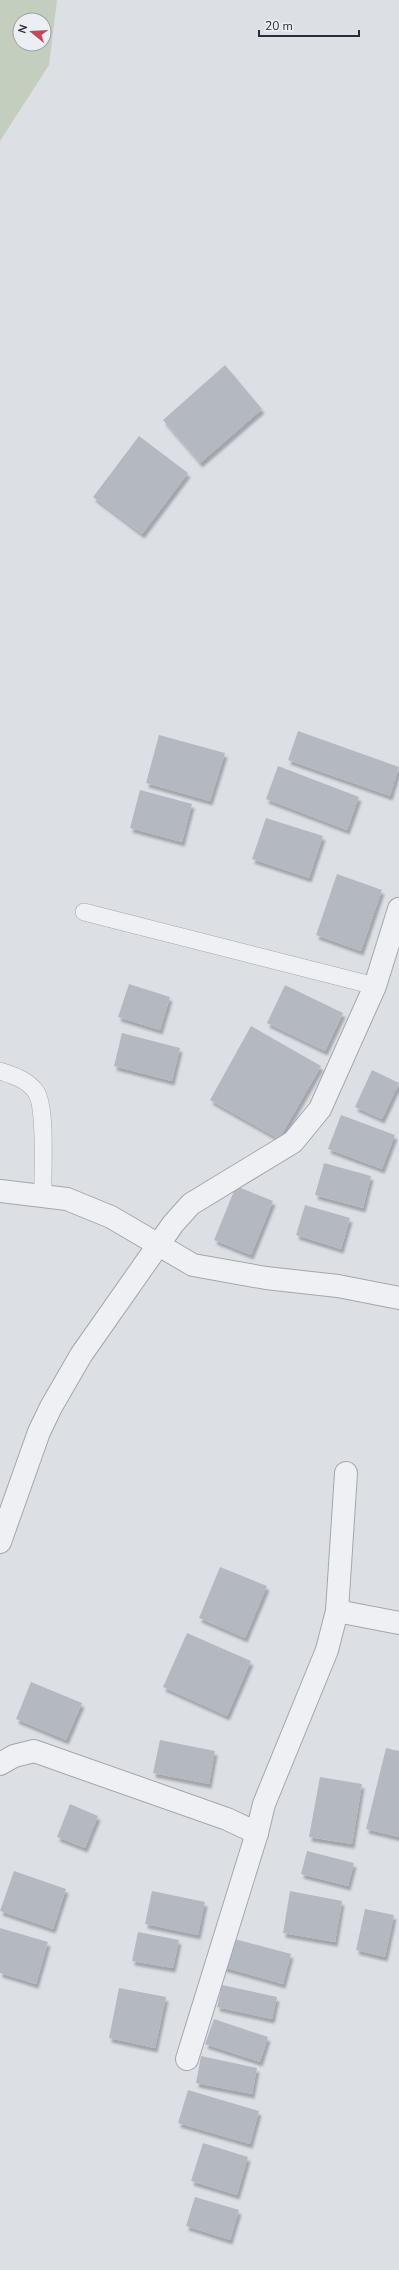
<svg xmlns="http://www.w3.org/2000/svg" width="399" height="2270" font-family="'Nunito Sans',sans-serif">
<style>
.green{fill:#c2cebe;fill-rule:evenodd}
.building{fill:#b4b9c1;filter:url(#shadow)}
.lines{fill:none;stroke-linecap:round;stroke-linejoin:round}
.service-casing{stroke:#a2a7ae;stroke-width:18}
.minor-casing{stroke:#a2a7ae;stroke-width:24}
.service{stroke:#eef0f4;stroke-width:17}
.minor{stroke:#eef0f4;stroke-width:22}
</style>
<defs>
<filter id="shadow"><feDropShadow dx="2.5" dy="4.5" stdDeviation="1" flood-color="#0004"/></filter>
</defs>
<rect width="100%" height="100%" fill="#dce0e5"/>
<!-- green -->
<path class="green" d="M0,0H57L49,65L0,141ZM20,20H44V44H20Z"/>
<!-- building -->
<g class="building">
<polygon points="225,365 262,409 200,463 163,420"/>
<polygon points="139,436 188,473 142,534 93,497"/>
<polygon points="298,731 399,767 390,796 288,760"/>
<polygon points="159,735 225,753 210,801 146,783"/>
<polygon points="278,766 359,797 347,830 266,799"/>
<polygon points="140,790 192,804 182,842 130,828"/>
<polygon points="266,818 323,836 309,878 252,859"/>
<polygon points="337,874 382,890 361,951 316,935"/>
<polygon points="129,984 170,997 160,1030 118,1017"/>
<polygon points="285,985 343,1013 325,1051 267,1023"/>
<polygon points="251,1026 321,1066 279,1139 210,1100"/>
<polygon points="122,1033 180,1048 172,1081 114,1066"/>
<polygon points="372,1070 399,1083 382,1119 355,1107"/>
<polygon points="341,1115 395,1135 382,1169 328,1149"/>
<polygon points="324,1163 371,1176 363,1208 315,1195"/>
<polygon points="236,1186 273,1201 251,1255 214,1240"/>
<polygon points="305,1205 350,1218 341,1249 296,1235"/>
<polygon points="220,1567 267,1586 245,1638 199,1618"/>
<polygon points="187,1633 251,1661 227,1716 163,1687"/>
<polygon points="31,1682 82,1703 66,1740 16,1719"/>
<polygon points="160,1740 215,1751 209,1784 153,1773"/>
<polygon points="386,1748 399,1751 399,1837 366,1829"/>
<polygon points="320,1777 362,1784 352,1844 309,1837"/>
<polygon points="70,1804 98,1816 85,1848 57,1837"/>
<polygon points="307,1851 354,1863 348,1886 301,1874"/>
<polygon points="14,1871 66,1889 53,1929 0,1911"/>
<polygon points="152,1891 205,1902 198,1935 145,1924"/>
<polygon points="290,1891 342,1901 335,1942 283,1933"/>
<polygon points="365,1909 394,1915 385,1957 356,1950"/>
<polygon points="0,1928 48,1942 36,1984 0,1973"/>
<polygon points="138,1932 179,1940 173,1968 132,1961"/>
<polygon points="231,1938 291,1954 283,1984 223,1967"/>
<polygon points="222,1985 277,1997 272,2019 217,2007"/>
<polygon points="119,1988 166,1997 155,2048 109,2038"/>
<polygon points="214,2019 268,2037 260,2062 205,2044"/>
<polygon points="201,2056 257,2068 252,2094 196,2083"/>
<polygon points="188,2090 259,2111 250,2144 178,2123"/>
<polygon points="203,2143 248,2157 237,2195 191,2181"/>
<polygon points="195,2197 239,2210 230,2240 186,2226"/>
</g>
<g class="lines">
<!-- service casing -->
<g class="service-casing">
<g id="service">
<polyline points="84,912 375,986"/>
<path d="M0,1071C13,1075 28,1080 36,1092C47,1108 42,1175 43,1196"/>
</g>
</g>
<!-- minor casing -->
<g class="minor-casing">
<g id="minor">
<polyline points="0,1191 67,1199 111,1217 193,1265 266,1278 338,1286 399,1298"/>
<polyline points="0,1542 39,1432 51,1407 81,1355 173,1224 191,1204 293,1142 320,1109 375,986 399,909"/>
<polyline points="337,1611 399,1623"/>
<polyline points="0,1764 14,1756 34,1751 227,1819 257,1833 264,1804 327,1650 337,1611 346,1473"/>
<polyline points="187,2059 257,1833"/>
</g>
</g>
<!-- service -->
<use href="#service" class="service"/>
<!-- minor -->
<use href="#minor" class="minor"/>
</g>
<!-- north arrow -->
<g transform="translate(32 32) rotate(288)"><circle r="19" fill="#ebeef3" stroke="#9da1a9"/>
<path d="M0-3L7 15L0 10L-7 15Z" fill="#c3485b"/>
<text y="-6" font-size="11" font-weight="bold" text-anchor="middle" fill="#272e3a">N</text>
</g>
<!-- scale -->
<path d="M259 30v6h100v-6" fill="none" stroke="#272e3a" stroke-width="2"/>
<text x="265" y="30" font-size="12" fill="#272e3a" stroke="#ebeef3" stroke-width="3" paint-order="stroke">20 m</text>
</svg>
